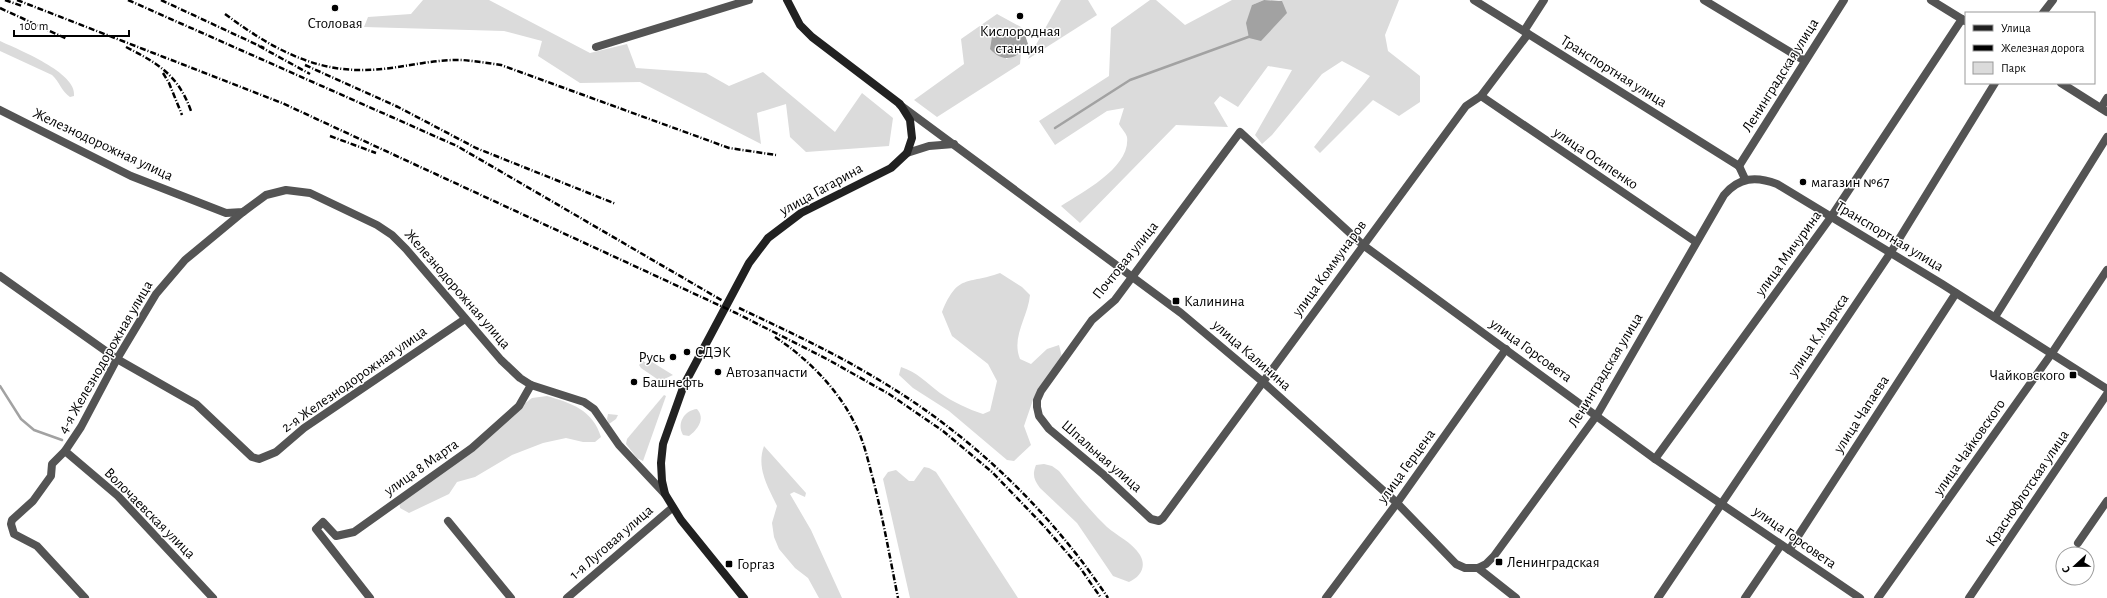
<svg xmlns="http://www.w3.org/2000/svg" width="2107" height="598" font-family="'Alegreya Sans',sans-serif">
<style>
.green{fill:#dbdbdb}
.water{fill:#a2a2a2}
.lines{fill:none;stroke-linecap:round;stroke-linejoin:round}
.stream{stroke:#a2a2a2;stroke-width:2.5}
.minor{stroke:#545454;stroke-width:8}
.tertiary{stroke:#545454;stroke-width:8}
.secondary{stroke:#212121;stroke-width:8}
.rail{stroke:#000;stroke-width:2.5;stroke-dasharray:6 2 1 2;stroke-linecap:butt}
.poi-dot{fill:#000;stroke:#fff;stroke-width:1.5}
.labels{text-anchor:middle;stroke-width:3;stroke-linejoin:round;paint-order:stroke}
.poi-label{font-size:15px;fill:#000;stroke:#fff;text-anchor:start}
.street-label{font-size:15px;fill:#000;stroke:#fff}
</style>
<rect width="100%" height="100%" fill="#fff"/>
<!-- green -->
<g class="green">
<polygon points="423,0 489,0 590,53 627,44 636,68 706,73 729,86 763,72 835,132 862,93 893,118 889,146 806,152 790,137 786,104 757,113 761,144 640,82 580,83 538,56 542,41 504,31 364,27 368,17 411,14"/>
<polygon points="1061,0 1088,0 1097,15 1028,59"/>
<path d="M1150,0H1156L1185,25L1232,0H1264L1252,5L1282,1L1279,0H1399L1385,35L1388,51L1420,76V102L1399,116L1373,100L1320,153L1314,147L1370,76L1342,61L1322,74L1272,135L1262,144L1255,135L1292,70L1268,66L1238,107L1220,96L1214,103L1228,127L1176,125L1080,223L1061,206C1083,192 1131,167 1127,137C1126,133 1121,128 1119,124L1124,108L1107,111L1055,145L1039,121L1109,76L1111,28Z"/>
<polygon points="997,14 1021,27 1025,35 1019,32 1007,35 1006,59 1021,53 1020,64 937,117 914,100 964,64 961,39"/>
<path d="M0,41C17,49 78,73 74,96L70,97C62,92 59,81 52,75L0,51Z"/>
<path d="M1000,273L1022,287L1030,295C1028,317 1011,337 1020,359L1031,364L1047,349L1059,345L1062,357L1034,397L1024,426L1031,445L1014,461L1007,460L949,411L913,388L899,375L901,367C917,372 927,383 940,393C953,402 968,409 983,414L990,411L997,381L988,364L952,336L942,312C958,273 967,285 1000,273Z"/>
<polygon points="643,361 648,364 652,362 673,375 660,381 641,368 639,365"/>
<polygon points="664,395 666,396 643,461 637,458 626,444 627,439"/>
<path d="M547,396C571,403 593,410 601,437L595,442H583L566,438L543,443L512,455L475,477L457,482L449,494L409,513L400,508L399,498L532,398Z"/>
<path d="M697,409C706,419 697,430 689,436L683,435C676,423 685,410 697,409Z"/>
<polygon points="608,414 618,415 616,419 609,424 607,419"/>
<path d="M764,446L806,493L805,497L794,492L790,494L811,530L842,598H819L808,578L795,568L779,549L774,537L772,523L777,506C768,487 756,468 764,446Z"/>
<path d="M1044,464L1052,466L1059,471C1074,490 1089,510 1107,527C1117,536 1132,542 1140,555C1147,567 1140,577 1129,582L1113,576L1077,523L1040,488C1034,480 1032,475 1036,465Z"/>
<polygon points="924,467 929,468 936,472 1018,598 910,598 883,479 888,472 896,470 909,481 914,481"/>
</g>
<!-- water -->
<g class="water">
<polygon points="1264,0 1282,1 1287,13 1261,41 1249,38 1246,23 1252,5"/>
<path d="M1019,32L1025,35L1028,44C1017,59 1004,64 990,49L992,37L998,33L1007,35Z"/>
</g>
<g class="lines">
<!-- stream -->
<g class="stream">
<polyline points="1055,128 1130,80 1251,36"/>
<polyline points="0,386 21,419 34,430 62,440"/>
</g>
<!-- minor -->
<g class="minor">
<polyline points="1474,0 1739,166"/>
<polyline points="1704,0 1805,61"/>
<polyline points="1931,0 1965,21"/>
<polyline points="2043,13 2053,0"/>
<polyline points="1524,31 1544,0"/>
<polyline points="1528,34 1481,96 1466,106 1163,518 1159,521 1151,519 1104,475 1049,429 1039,416 1037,407 1037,400 1041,391 1092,320 1115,300 1240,132 1363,245 1655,459 1860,598"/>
<polyline points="596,47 749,0"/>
<polyline points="2061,83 2107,112"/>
<polyline points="1481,96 1696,242"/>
<polyline points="2101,108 2107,98"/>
<polyline points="0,110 131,176 226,213 243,212 266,195 286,190 310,193 377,225 392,235 406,249 501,360 520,378 531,385 584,402 594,409 619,445 665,494"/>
<polyline points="1739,166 1844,0"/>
<polyline points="1739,166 1745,179"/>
<polyline points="0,276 117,359 196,404 252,457 259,459 276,452 304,428 465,319"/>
<polyline points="1995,317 2107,137"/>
<polyline points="65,451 118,496 213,598"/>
<polyline points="1655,459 1831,217 1962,19"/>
<polyline points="448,521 511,598"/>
<polyline points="2078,543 2107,501"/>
<polyline points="1789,550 1956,293"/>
<polyline points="1478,568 1516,598"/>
<polyline points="85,598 37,546 14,534 11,524 12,520 33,501 51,476 52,464 65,451 81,427 117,359 156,294 185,260 243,212"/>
<polyline points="370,598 316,529 323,522 336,536 354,532 472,448 519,406 531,385"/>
<polyline points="567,598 672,508"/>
<polyline points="1326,598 1397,503 1506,349"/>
<polyline points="1658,598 1891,252 1995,83"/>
<polyline points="1745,598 1781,545"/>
<polyline points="1878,598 2052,353"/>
<polyline points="1969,598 2107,394"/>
</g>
<!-- tertiary -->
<g class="tertiary">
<path d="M900,105L1181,313L1263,382L1397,503L1456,564L1465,568H1478L1486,564L1494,556L1597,415L1724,195C1739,177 1756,176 1777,184L1942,284L2107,389"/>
<polyline points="907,153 929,146 954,144"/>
<polyline points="2052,353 2107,270"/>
</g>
<!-- secondary -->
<polyline class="secondary" points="744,598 681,520 665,494 662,481 661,463 663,444 684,385 749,263 768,238 801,213 891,168 907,153 912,138 910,120 900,104 812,37 800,25 787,0"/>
<!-- rail -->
<g class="rail">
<polyline points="5,0 22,6"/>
<polyline points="17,0 282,103 736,313 827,359 889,394 943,431 992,472 1044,526 1081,569 1101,598"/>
<polyline points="128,0 457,146 723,301"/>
<polyline points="161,0 264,48"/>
<polyline points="0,8 67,39"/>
<path d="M225,14C267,45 310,71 364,70C396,70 429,59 462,60C475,61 488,63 501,65L729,148L776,155"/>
<polyline points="259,46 310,74"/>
<path d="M126,47C159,64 178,75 191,111"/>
<polyline points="305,65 398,107 476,148 616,204"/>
<polyline points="163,73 169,83 182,115"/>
<polyline points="330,136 376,153"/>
<path d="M739,308C785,330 831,351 874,377C968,432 1048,508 1108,598"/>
<path d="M775,337C807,358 838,389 855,424C864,441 868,461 873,479C883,518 890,558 898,598"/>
</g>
</g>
<!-- markers -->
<g class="poi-dot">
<circle cx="335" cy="8" r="4"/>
<circle cx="1020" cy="16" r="4"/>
<circle cx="1803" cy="182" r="4"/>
<rect x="1172" y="297" width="8" height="8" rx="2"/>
<circle cx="687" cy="352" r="4"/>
<circle cx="673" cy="357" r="4"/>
<circle cx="718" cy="372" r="4"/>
<rect x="2069" y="371" width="8" height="8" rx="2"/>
<circle cx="634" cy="382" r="4"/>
<rect x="1495" y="558" width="8" height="8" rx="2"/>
<rect x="725" y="560" width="8" height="8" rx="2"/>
</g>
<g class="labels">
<!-- poi labels -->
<g class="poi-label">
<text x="335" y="28" text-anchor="middle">Столовая</text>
<text x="1020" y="36" text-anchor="middle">Кислородная<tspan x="1020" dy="17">станция</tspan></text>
<text x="1811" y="187">магазин №67</text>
<text x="1184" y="306">Калинина</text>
<text x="695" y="357">СДЭК</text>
<text x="665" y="362" text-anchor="end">Русь</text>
<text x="726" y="377">Автозапчасти</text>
<text x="2065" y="380" text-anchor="end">Чайковского</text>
<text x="642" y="387">Башнефть</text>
<text x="1507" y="567">Ленинградская</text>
<text x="737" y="569">Горгаз</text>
</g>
<!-- street labels -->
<g class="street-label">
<text transform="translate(1614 71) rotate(32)" y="5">Транспортная улица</text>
<text transform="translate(1780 75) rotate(-58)" y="5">Ленинградская улица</text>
<text transform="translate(103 144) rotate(25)" y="5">Железнодорожная улица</text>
<text transform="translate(1596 158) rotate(34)" y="5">улица Осипенко</text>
<text transform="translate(821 189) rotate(-29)" y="5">улица Гагарина</text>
<text transform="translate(1890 236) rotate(31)" y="5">Транспортная улица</text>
<text transform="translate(1788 253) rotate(-54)" y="5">улица Мичурина</text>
<text transform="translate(1125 260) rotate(-51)" y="5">Почтовая улица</text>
<text transform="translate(1329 268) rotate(-54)" y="5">улица Коммунаров</text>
<text transform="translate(458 289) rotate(49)" y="5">Железнодорожная улица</text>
<text transform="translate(1818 335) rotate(-56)" y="5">улица К.Маркса</text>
<text transform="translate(1531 350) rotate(36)" y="5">улица Горсовета</text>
<text transform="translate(1252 355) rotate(41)" y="5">улица Калинина</text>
<text transform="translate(105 357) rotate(-60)" y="5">4-я Железнодорожная улица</text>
<text transform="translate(1605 370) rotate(-59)" y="5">Ленинградская улица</text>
<text transform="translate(354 379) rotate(-35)" y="5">2-я Железнодорожная улица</text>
<text transform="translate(1861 414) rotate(-57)" y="5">улица Чапаева</text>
<text transform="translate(1969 447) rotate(-55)" y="5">улица Чайковского</text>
<text transform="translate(1102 456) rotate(41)" y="5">Шпальная улица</text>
<text transform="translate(1406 466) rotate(-54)" y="5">улица Герцена</text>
<text transform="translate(421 467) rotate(-35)" y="5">улица 8 Марта</text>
<text transform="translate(2027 488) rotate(-56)" y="5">Краснофлотская улица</text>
<text transform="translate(150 513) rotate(45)" y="5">Волочаевская улица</text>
<text transform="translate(1795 537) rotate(35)" y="5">улица Горсовета</text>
<text transform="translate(611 542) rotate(-41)" y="5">1-я Луговая улица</text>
</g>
</g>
<!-- legend -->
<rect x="1965" y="12" width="130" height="72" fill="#ffffff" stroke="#999999"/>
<rect x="1973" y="25" width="20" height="6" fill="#212121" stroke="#999999"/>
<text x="2001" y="32" font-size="12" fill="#000000">Улица</text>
<rect x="1973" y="45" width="20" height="6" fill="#000000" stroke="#999999"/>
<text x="2001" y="52" font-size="12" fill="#000000">Железная дорога</text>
<rect x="1973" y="62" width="20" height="12" fill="#dbdbdb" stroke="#999999"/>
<text x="2001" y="72" font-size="12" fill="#000000">Парк</text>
<!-- north arrow -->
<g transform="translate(2075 566) rotate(248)"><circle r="19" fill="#ffffff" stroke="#999999"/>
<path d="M0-3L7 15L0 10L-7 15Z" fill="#000000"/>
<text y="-6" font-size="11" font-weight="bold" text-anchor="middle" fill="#000000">С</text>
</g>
<!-- scale -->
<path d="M14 30v6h115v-6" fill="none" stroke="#000000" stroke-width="2"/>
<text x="20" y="30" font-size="12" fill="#000000" stroke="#ffffff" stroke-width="3" paint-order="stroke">100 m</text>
</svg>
